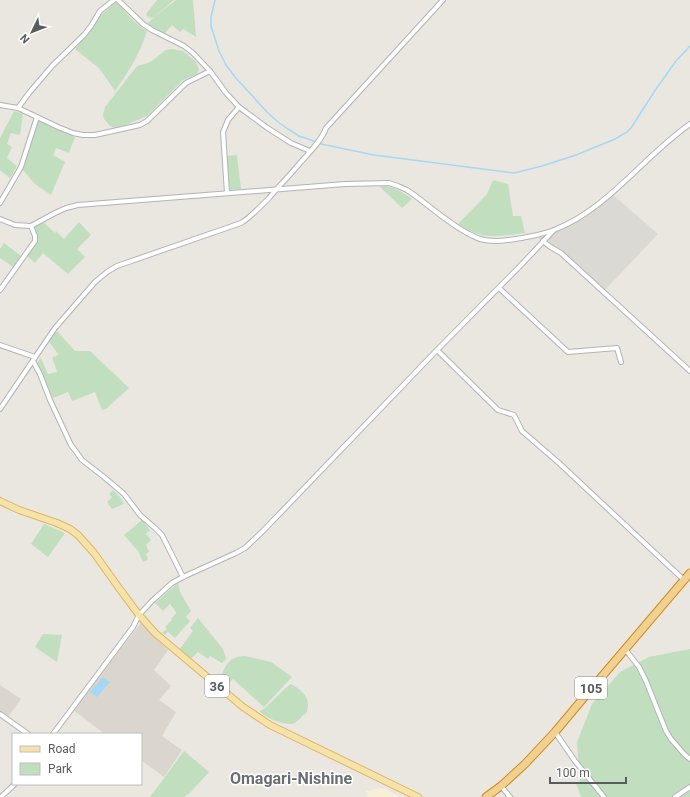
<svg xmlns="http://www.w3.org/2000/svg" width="690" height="797" font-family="Roboto,sans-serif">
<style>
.commercial{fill:#f9eed6}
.industrial{fill:#dbd9d4}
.education{fill:#dad6ce}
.green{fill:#c1dfbf}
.water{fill:#a5d8f4}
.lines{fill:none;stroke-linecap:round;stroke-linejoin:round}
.stream{stroke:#a5d8f4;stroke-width:1.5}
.street-casing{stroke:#b1b3b6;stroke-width:6}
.primary-casing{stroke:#e0b463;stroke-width:8}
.highway-casing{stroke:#d18a19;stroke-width:9}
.street{stroke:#fff;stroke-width:4}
.primary{stroke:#f5e3aa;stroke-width:6}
.highway{stroke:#f0d191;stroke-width:7}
.labels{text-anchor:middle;stroke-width:3;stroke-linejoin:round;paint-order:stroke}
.shield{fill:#fff;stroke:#8b8d8f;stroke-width:1}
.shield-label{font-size:13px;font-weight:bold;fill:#595c5f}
.quarter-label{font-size:16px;font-weight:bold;fill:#6a6e71;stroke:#fff}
</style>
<rect width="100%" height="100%" fill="#eae7e0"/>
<!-- commercial -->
<polygon class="commercial" points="383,788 401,797 368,797 366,791"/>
<!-- industrial -->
<polygon class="industrial" points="613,195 658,234 602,293 560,256 543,246 539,238 568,226 586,215"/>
<!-- education -->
<g class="education">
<polygon points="141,623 168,650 154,670 171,686 159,700 176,712 162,736 182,750 164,777 141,760 141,734 105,734 73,710"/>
<polygon points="0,685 21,699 8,717 0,711"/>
</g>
<!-- green -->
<g class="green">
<polygon points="157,0 174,0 154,17 151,18 148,17 146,15 147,13"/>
<polygon points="176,0 193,0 196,37 183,29 180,32 172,25 165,33 147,24 154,17"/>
<path d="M116,2C126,12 135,24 147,31C140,54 129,71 115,91L99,68L75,49L94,25L101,15Z"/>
<polygon points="172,49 183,51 196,62 199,70 197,74 183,80 147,116 119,128 115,128 110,126 104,119 103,115 105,107 137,66 148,63 153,60 162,53 166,50"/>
<polygon points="14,111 23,114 20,135 11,133 7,144 12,147 7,158 17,166 10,178 0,170 0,138"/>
<polygon points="37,120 75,137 69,153 56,148 53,155 65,162 51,195 35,184 22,169 36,127"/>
<polygon points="237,155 241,189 230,190 226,156"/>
<path d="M493,180L508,184L513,216H521L525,233C508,235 491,239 475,233C469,231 464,227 458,224L487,194Z"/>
<path d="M385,186C395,187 404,193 412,199L402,208L380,187Z"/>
<path d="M43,222L55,233L56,231L64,239L79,222L91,235L77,249L85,257L68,274L43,253L35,263L27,256C36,244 40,243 34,228Z"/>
<polygon points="4,243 21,256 13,267 0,258 0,249"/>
<polygon points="57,331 75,351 90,351 129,388 106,409 102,410 95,392 72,401 68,392 53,398 37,363 41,358 48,374 57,372 52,357 59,355 49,342 51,337"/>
<polygon points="113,490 120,497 124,504 112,509 107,502 112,497 109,494"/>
<polygon points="142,520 150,530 146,534 151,540 146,545 149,552 146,554 148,560 143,562 138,551 124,535"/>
<polygon points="44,524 65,533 48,557 31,544"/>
<polygon points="178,583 180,592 191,611 186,617 190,621 175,638 168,632 165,635 162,633 167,629 165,627 172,620 171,619 176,613 176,612 170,604 163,611 155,603"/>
<polygon points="198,618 223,649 225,655 226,659 222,663 210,656 208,659 198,652 190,660 179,650 193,631 190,628"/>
<polygon points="43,634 62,635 57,662 35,647"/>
<polygon points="690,649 690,797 581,797 576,783 580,781 577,742 592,704 620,672 649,657"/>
<path d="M245,656L271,662L292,677L264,707L233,679L224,688L219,683C225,667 226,657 245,656Z"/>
<path d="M291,684C300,689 308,695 308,705C308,707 307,710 307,712C306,713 304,715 302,716C300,719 296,723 292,724C284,725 266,718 260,712V711L265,708L288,686Z"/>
<polygon points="184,751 209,772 190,793 184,797 150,797"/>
</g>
<!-- water -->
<polygon class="water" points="103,677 110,682 97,697 90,692"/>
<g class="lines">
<!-- stream -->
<polyline class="stream" points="215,0 211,17 211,26 219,51 226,65 235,77 267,112 278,122 288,129 299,136 311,140 321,144 374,155 514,173 542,166 576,155 615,139 627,132 631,128 656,89 676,61 690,46"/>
<!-- street casing -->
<g class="street-casing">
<g id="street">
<polyline points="118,0 143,24 152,30 184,46 193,53 210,71 226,93 239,107 266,127 291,143 310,151"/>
<polyline points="0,105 18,108 58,127 73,133 83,135 95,135 140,125 147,121 186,83 210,71"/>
<polyline points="18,108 29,93 52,66 84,35 91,26 100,11 114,0"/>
<polyline points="227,193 223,132 228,120 239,107"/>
<polyline points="0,203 21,167 37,117"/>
<path d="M0,219L15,225L31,226L55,213L66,208L78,205L345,184L389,183L398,186L407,190C428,204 446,222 469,234C472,235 476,238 480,239C494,243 508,240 522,238C532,236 544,234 554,230C607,210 644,156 690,124"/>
<polyline points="543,241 549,246 561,253 690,371"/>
<polyline points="499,288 568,352 617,348 621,362"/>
<polyline points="0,290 35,241 35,236 31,226"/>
<polyline points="0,345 35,357"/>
<polyline points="437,350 498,410 514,415 522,431 559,463 684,580"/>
<polyline points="33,361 40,374 50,400 71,445 77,453 82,460 104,477 124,494 140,515 155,528 162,535 183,577"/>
<path d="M0,409L55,328L95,282L107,272L117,266L241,223C252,216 260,207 269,198C279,186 290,175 300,163C309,153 322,140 326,128L443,0"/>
<polyline points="625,649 639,667 646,681 666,731 671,739 684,754 690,759"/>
<polyline points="0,714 28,734"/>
<polyline points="555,732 575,761 604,797"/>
<polyline points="53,734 133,627 139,615 152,601 172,583 183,577 236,553 245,548 262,532 437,350 523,263 553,231"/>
<polyline points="501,786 510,797"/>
<polyline points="1,797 15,784"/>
<polyline points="675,797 690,787"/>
</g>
</g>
<!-- primary casing -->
<g class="primary-casing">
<polyline id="primary" points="0,501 19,510 57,523 70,529 78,535 94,553 119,588 139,615 155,633 243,707 270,725 418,797"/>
</g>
<!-- highway casing -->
<g class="highway-casing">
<polyline id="highway" points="486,797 501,786 525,764 555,732 581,701 690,573"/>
</g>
<!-- street -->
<use href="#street" class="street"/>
<!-- primary -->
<use href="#primary" class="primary"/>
<!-- highway -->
<use href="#highway" class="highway"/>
</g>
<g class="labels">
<!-- shield labels -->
<g class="shield">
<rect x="205" y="675" width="24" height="22" rx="3"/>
<rect x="575" y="677" width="32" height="22" rx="3"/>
</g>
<g class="shield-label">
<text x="217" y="691">36</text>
<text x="591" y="693">105</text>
</g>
<!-- quarter labels -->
<g class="quarter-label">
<text x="291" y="784">Omagari-Nishine</text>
</g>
</g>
<!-- legend -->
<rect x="12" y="733" width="130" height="52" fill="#ffffff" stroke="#bdbebf"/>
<rect x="20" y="746" width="20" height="6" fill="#f5e3aa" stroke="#bdbebf"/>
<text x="48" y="753" font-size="12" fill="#595c5f">Road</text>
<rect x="20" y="763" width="20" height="12" fill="#c1dfbf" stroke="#bdbebf"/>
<text x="48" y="773" font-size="12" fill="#595c5f">Park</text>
<!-- north arrow -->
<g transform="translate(32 32) rotate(227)" stroke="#ffffff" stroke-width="3" paint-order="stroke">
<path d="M0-3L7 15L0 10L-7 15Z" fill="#595c5f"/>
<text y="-6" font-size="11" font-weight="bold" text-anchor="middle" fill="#595c5f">N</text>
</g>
<!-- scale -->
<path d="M550 777v6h76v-6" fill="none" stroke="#595c5f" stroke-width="2"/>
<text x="556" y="777" font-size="12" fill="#595c5f" stroke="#ffffff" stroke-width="3" paint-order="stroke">100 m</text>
</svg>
